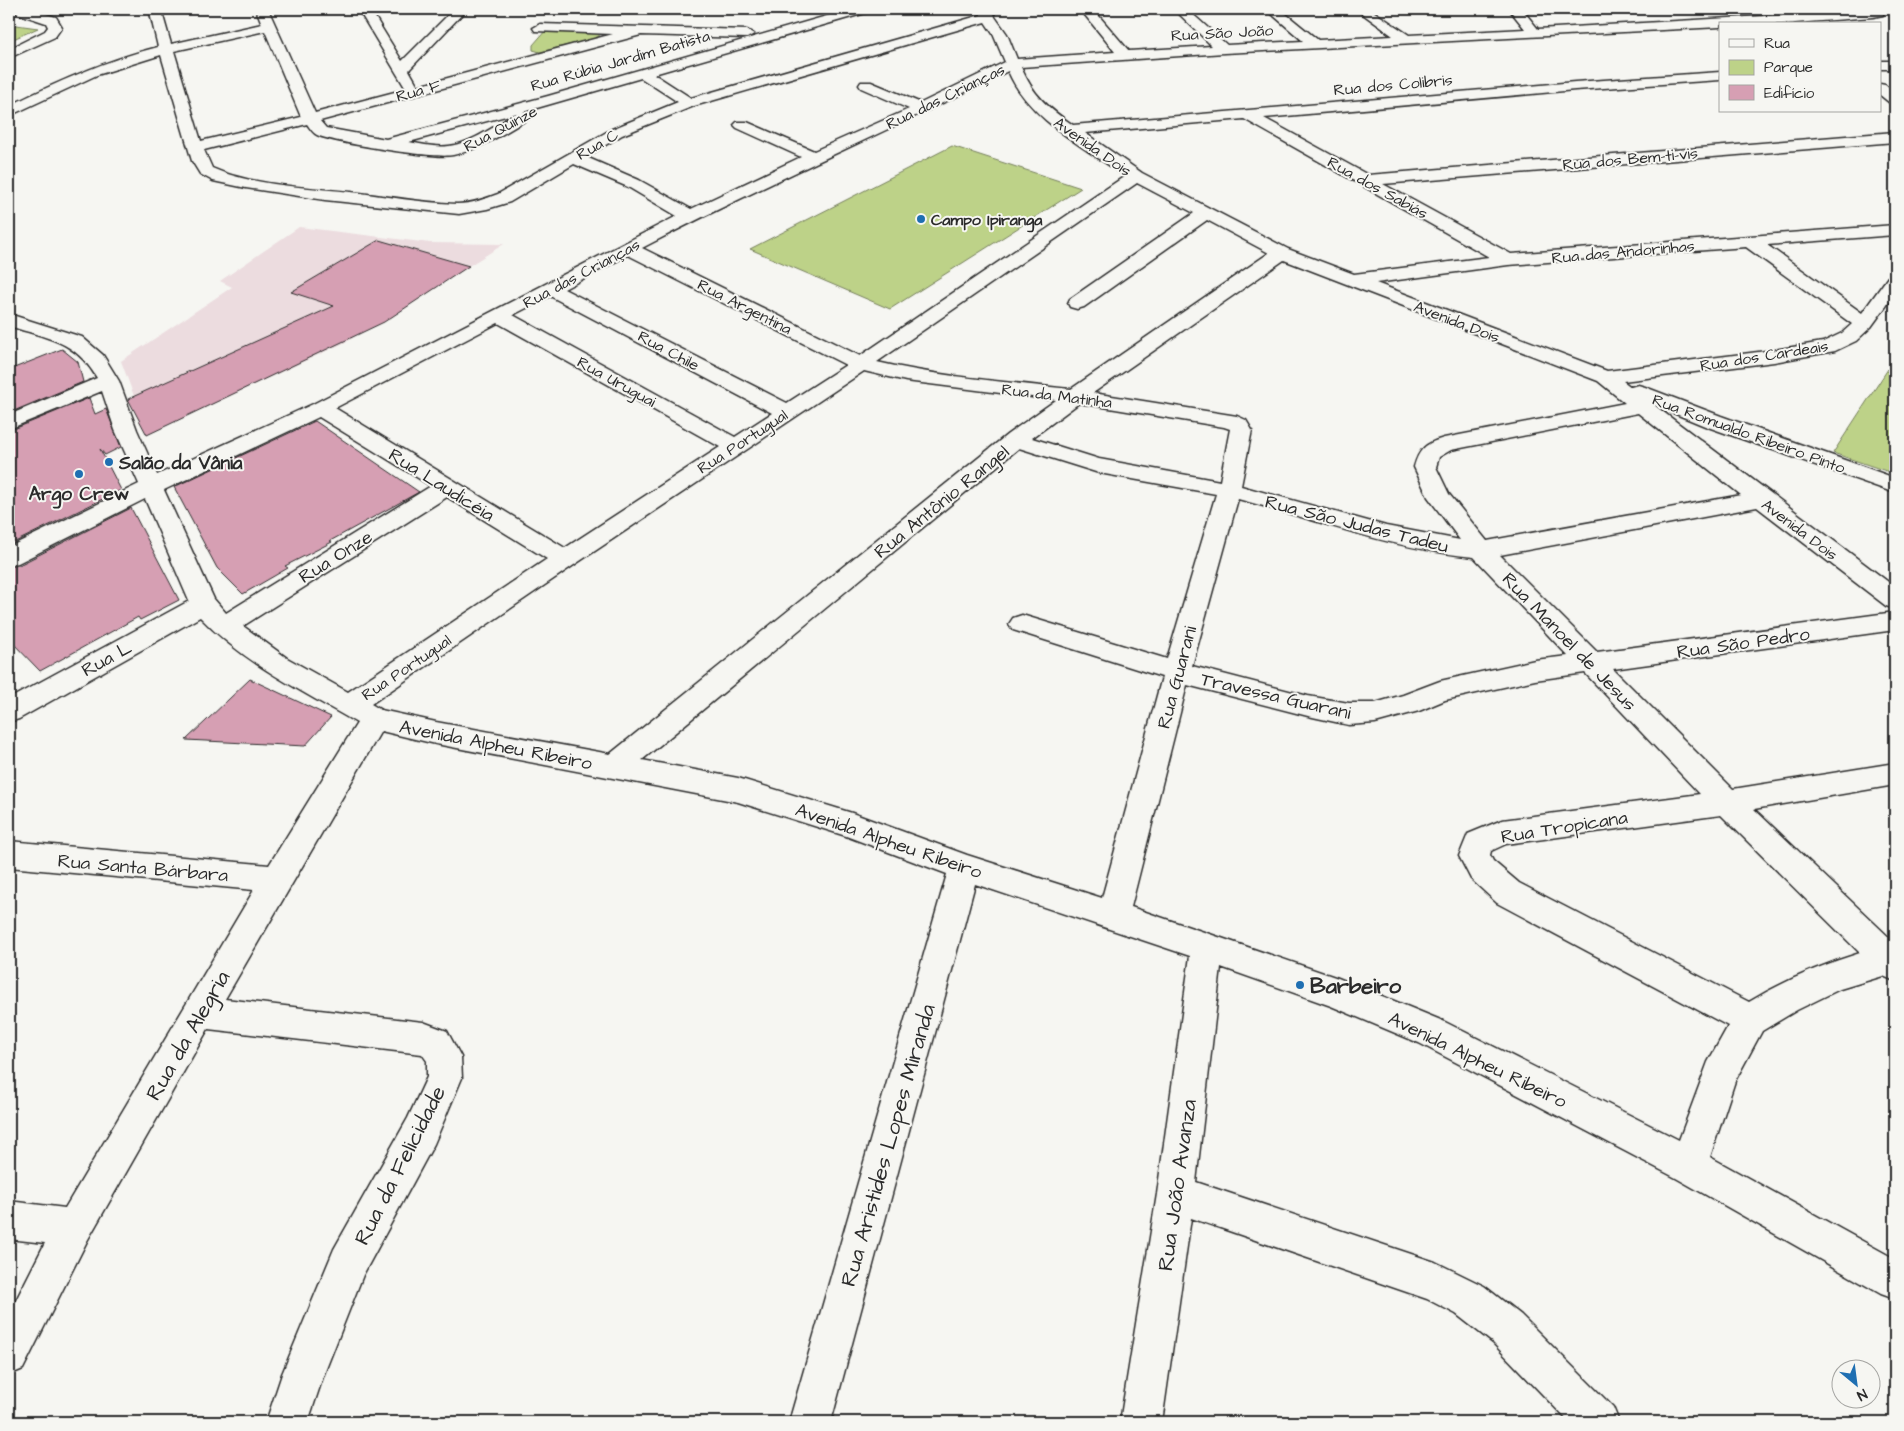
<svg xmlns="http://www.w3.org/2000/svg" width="1904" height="1431" font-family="'Architects Daughter',sans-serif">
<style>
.built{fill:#ecdcdf}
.green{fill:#bdd288;stroke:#747e5a}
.building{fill:#d69fb3;stroke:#2b2b2b}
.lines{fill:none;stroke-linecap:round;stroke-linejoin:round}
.minor-casing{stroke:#2b2b2b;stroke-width:3}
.minor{fill:#f6f6f2;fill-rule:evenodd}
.poi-dot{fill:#1f6fb2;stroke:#f6f6f2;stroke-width:2}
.labels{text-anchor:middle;stroke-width:4;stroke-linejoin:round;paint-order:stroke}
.far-street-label{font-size:16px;fill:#2b2b2b;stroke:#f6f6f2}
.far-poi-label{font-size:16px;font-weight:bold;fill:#2b2b2b;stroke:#f6f6f2;text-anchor:start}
.poi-label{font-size:19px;font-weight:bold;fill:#2b2b2b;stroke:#f6f6f2;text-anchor:start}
.street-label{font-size:19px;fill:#2b2b2b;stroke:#f6f6f2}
.near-poi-label{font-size:22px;font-weight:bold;fill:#2b2b2b;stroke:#f6f6f2;text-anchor:start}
.near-street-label{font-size:22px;fill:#2b2b2b;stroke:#f6f6f2}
</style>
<rect width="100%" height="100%" fill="#f6f6f2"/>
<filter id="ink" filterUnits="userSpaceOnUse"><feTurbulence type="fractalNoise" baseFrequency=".02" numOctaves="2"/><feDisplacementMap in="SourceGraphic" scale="10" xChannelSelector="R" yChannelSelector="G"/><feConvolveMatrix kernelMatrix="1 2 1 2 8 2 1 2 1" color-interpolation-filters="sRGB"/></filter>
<g filter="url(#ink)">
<!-- built -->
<polygon class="built" points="299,227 430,243 504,244 348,341 148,434 121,361 232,287 220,281"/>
<!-- green -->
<g class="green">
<polygon points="9,24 38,28 9,41"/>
<polygon points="546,30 602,32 597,38 540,52 533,50 533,45"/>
<polygon points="952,146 1081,188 890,309 750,249"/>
<polygon points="1888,369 1895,372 1895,474 1833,453"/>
</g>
<!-- building -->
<g class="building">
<polygon points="379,240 469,266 384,322 147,435 128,399 334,306 291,292"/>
<polygon points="62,349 78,362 83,382 9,413 9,370"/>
<polygon points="89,398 95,414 106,409 121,447 105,455 100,449 121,490 9,545 9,431"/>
<polygon points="315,421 419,492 330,541 332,542 285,566 288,568 243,594 217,568 174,487"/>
<polygon points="131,508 179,600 140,620 138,617 40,671 9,639 9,567 19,565"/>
<polygon points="250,679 331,717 305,746 186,740"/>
</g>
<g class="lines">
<!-- minor casing -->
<g class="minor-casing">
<g id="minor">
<polygon points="12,9 30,9 56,17 62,27 55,37 9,58 9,49 45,31 48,27 46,23 13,12"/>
<path d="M149,9H161L171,44L262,24L256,9H268L315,113L406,89L358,9H370L402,61L454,9H467L409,70L418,86L613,34L535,31L533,28L540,24L747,30L754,34L747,38L641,35L320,121L326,128L386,139L548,96L851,9H870L869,12L654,74L691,98L981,15V9H993L995,17L1007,34L1017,59L1115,52L1080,9H1093L1129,51L1212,46L1174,9H1187L1227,45L1303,41L1266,9H1280L1318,40L1393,36L1356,9H1370L1409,35L1525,29L1509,9H1522L1538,29L1884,9L1883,15L1873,17L1782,24H1720V27L1224,53L1021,67C1033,95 1048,108 1073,125L1575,82L1720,72V80L1575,90L1264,118L1368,175L1895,132V142L1383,184L1511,254L1895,225V235L1767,245L1862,313L1888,277L1895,275V294L1871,327L1856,341L1835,351L1774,362L1623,381L1631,387L1638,385L1645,387L1721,416L1895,478V493L1705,426L1654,405L1895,587V609L1886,606L1757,507L1500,555L1597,652L1895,612V630L1613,669L1733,789L1895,763V785L1754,809L1895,943V981L1883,976L1840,989L1797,1010L1762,1031L1735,1081L1710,1157L1895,1259V1299L1881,1294L1676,1178L1419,1043L1331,1006L1221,967L1196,1182L1435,1262L1484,1286L1521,1315L1613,1407L1619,1422H1569L1493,1343L1456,1314L1427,1299L1191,1218L1162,1422H1120L1157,1194L1190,956L975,884L831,1422H789L947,874L846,836L738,802L436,744L381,731L225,999L423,1022L447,1031L461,1057L462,1078L434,1144L363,1275L324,1374L308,1422H266L282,1374L334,1249L408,1118L427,1077V1061L422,1054L208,1029L87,1241L23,1369L9,1375V1314L45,1243L9,1239V1201L65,1208L254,890L9,867V841L269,865L357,723C304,692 244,663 200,617L19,719L9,722V699L189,601L145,499L18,563L9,565V547L139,484L115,430L102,391L9,429V415L97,378C75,340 49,339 9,326V314L82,337L103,355L119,381L137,430L157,475L313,404L677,216L628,187L574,164L510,202L487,209L459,214L325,200L246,188L213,181L200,174L192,161L161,55L97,75L9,116V106C57,82 106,60 158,47ZM985,22L993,34L1005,62L921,103L871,82H861L859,85L861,88L909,109L814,151L747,122H737L734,125L737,128L801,157L691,209L639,180L586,157L622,135L694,106ZM265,31L301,117L201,141L174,51ZM1008,71C1028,119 1084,147 1125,176L860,356L642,248C762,185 887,132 1008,71ZM641,78L678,102L612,129L498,194C485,199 471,204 457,204C422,203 386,196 351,192C309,188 250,185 212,168L204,150L307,124C310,128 313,133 317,135C336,143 435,159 453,155C481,149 504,133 528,119L531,116L528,113L523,112ZM517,113C496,125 473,143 449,146C436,148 422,144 409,142ZM1244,119L1489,257L1354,274L1288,249L1142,173L1085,133ZM1137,183L1194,213L1070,299L1068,303L1070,307L1077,309L1084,307L1207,220L1269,253L1071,389C1006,382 941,377 877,362ZM1746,247L1852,324L1842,333L1823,342L1774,350L1607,371L1376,283L1508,265ZM628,255L846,365L787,403L564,289ZM1284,260L1598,381L1625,403L1444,438C1426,443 1419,449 1414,467L1428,497L1460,540L1386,526L1241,486L1252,430L1246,420L1237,416L1093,393ZM550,296L772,413L735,437L513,315ZM498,323L720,447L565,548L335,408ZM864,371L906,381L1056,400L1008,434L610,754L436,722L381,710L371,704L574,565ZM1079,403L1224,427L1230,429L1220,481L1099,459L1032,438ZM1638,413L1741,495L1487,541L1449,494L1436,467L1439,457L1451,450ZM319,417L431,486L226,613L214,599L164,490ZM1019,448L1099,473L1216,494L1167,659L1022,615L1013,618L1009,624L1013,630L1162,677L1102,898L967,855L852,813L738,778L642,760ZM447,497L547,559L348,692L287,658L243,626ZM1238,499C1317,520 1393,549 1474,557L1568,656L1535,660L1440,681L1403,695L1375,703H1349L1308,696L1192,666ZM1585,673L1700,794L1502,820L1468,834L1459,856L1471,879L1497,903L1728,1026L1708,1062L1679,1140L1443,1021L1338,978L1131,907L1187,685L1308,716L1349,725L1375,723L1419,711L1445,700L1535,680ZM1721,815L1860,953C1821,965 1784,981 1749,1002L1519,883L1493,861L1490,855L1491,851L1506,844Z"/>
<rect x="1880" y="61" width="15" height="8"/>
<polygon points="1880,84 1885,85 1895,93 1895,104 1890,103 1880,95"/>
</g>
</g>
<!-- minor -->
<use href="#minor" class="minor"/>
</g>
</g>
<!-- markers -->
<g class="poi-dot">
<circle cx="921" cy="219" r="5"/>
<circle cx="109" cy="462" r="5"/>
<circle cx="79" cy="474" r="5"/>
<circle cx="1300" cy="985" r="5"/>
</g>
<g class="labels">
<!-- far-street labels -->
<g class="far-street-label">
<text transform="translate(1222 32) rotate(-3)" y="6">Rua São João</text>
<text transform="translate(620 60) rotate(-16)" y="6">Rua Rúbia Jardim Batista</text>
<text transform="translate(1393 84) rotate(-5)" y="6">Rua dos Colibris</text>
<text transform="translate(418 90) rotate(-15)" y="6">Rua F</text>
<text transform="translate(945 96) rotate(-26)" y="6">Rua das Crianças</text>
<text transform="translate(500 128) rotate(-28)" y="6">Rua Quinze</text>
<text transform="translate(597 144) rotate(-30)" y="6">Rua C</text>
<text transform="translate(1093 146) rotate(35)" y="6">Avenida Dois</text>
<text transform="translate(1630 158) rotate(-5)" y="6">Rua dos Bem-ti-vis</text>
<text transform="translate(1378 187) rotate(29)" y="6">Rua dos Sabiás</text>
<text transform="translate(1623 251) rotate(-5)" y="6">Rua das Andorinhas</text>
<text transform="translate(581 273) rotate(-28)" y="6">Rua das Crianças</text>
<text transform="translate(745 306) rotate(27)" y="6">Rua Argentina</text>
<text transform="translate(1457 321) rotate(21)" y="6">Avenida Dois</text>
<text transform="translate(669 350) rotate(28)" y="6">Rua Chile</text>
<text transform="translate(1764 355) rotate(-9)" y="6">Rua dos Cardeais</text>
<text transform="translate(617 381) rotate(29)" y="6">Rua Uruguai</text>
<text transform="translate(1057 395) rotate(7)" y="6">Rua da Matinha</text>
<text transform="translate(1749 433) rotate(20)" y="6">Rua Romualdo Ribeiro Pinto</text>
<text transform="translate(742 441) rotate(-33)" y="6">Rua Portugual</text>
<text transform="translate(1800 529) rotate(37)" y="6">Avenida Dois</text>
<text transform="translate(406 667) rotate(-34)" y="6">Rua Portugual</text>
</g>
<!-- far-poi labels -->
<g class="far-poi-label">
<text x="931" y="225">Campo Ipiranga</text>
</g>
<!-- poi labels -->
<g class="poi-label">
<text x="119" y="469">Salão da Vânia</text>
<text x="79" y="500" text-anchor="middle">Argo Crew</text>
</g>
<!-- street labels -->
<g class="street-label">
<text transform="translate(442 484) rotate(32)" y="7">Rua Laudicéia</text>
<text transform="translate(941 501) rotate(-39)" y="7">Rua Antônio Rangel</text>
<text transform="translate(1357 523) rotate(14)" y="7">Rua São Judas Tadeu</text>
<text transform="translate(335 556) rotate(-32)" y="7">Rua Onze</text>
<text transform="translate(1570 641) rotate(46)" y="7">Rua Manoel de Jesus</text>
<text transform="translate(1743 642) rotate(-8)" y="7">Rua São Pedro</text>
<text transform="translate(106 658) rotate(-29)" y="7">Rua L</text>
<text transform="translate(1176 677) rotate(-75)" y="7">Rua Guarani</text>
<text transform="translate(1276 695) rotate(13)" y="7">Travessa Guarani</text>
<text transform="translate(496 744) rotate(11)" y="7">Avenida Alpheu Ribeiro</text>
<text transform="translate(1564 826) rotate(-9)" y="7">Rua Tropicana</text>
<text transform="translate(889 840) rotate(19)" y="7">Avenida Alpheu Ribeiro</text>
<text transform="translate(143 867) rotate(5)" y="7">Rua Santa Bárbara</text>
<text transform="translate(1478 1059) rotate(26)" y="7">Avenida Alpheu Ribeiro</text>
</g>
<!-- near-poi labels -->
<g class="near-poi-label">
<text x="1310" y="993">Barbeiro</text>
</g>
<!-- near-street labels -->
<g class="near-street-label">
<text transform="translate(187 1035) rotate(-60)" y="8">Rua da Alegria</text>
<text transform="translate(887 1145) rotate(-74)" y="8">Rua Aristides Lopes Miranda</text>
<text transform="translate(399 1165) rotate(-63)" y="8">Rua da Felicidade</text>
<text transform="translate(1176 1185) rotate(-82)" y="8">Rua João Avanza</text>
</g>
</g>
<!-- margin -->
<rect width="1904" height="1431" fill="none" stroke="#f6f6f2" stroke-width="30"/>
<rect x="15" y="15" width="1874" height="1401" fill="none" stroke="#2b2b2b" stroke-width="2" filter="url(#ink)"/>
<!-- legend -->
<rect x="1719" y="22" width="162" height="90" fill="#f6f6f2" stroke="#a5a5a2"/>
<rect x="1729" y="39" width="25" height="8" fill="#f6f6f2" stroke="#a5a5a2"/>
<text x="1764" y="48" font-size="15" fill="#2b2b2b">Rua</text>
<rect x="1729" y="60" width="25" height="15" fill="#bdd288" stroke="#a5a5a2"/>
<text x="1764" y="72" font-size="15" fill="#2b2b2b">Parque</text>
<rect x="1729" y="85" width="25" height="15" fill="#d69fb3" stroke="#a5a5a2"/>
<text x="1764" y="98" font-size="15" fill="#2b2b2b">Edifício</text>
<!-- north arrow -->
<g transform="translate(1856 1384) rotate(151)"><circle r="24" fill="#f6f6f2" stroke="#a5a5a2"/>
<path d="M0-4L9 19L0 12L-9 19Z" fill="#1f6fb2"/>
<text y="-8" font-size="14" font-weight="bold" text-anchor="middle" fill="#2b2b2b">N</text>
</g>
</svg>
